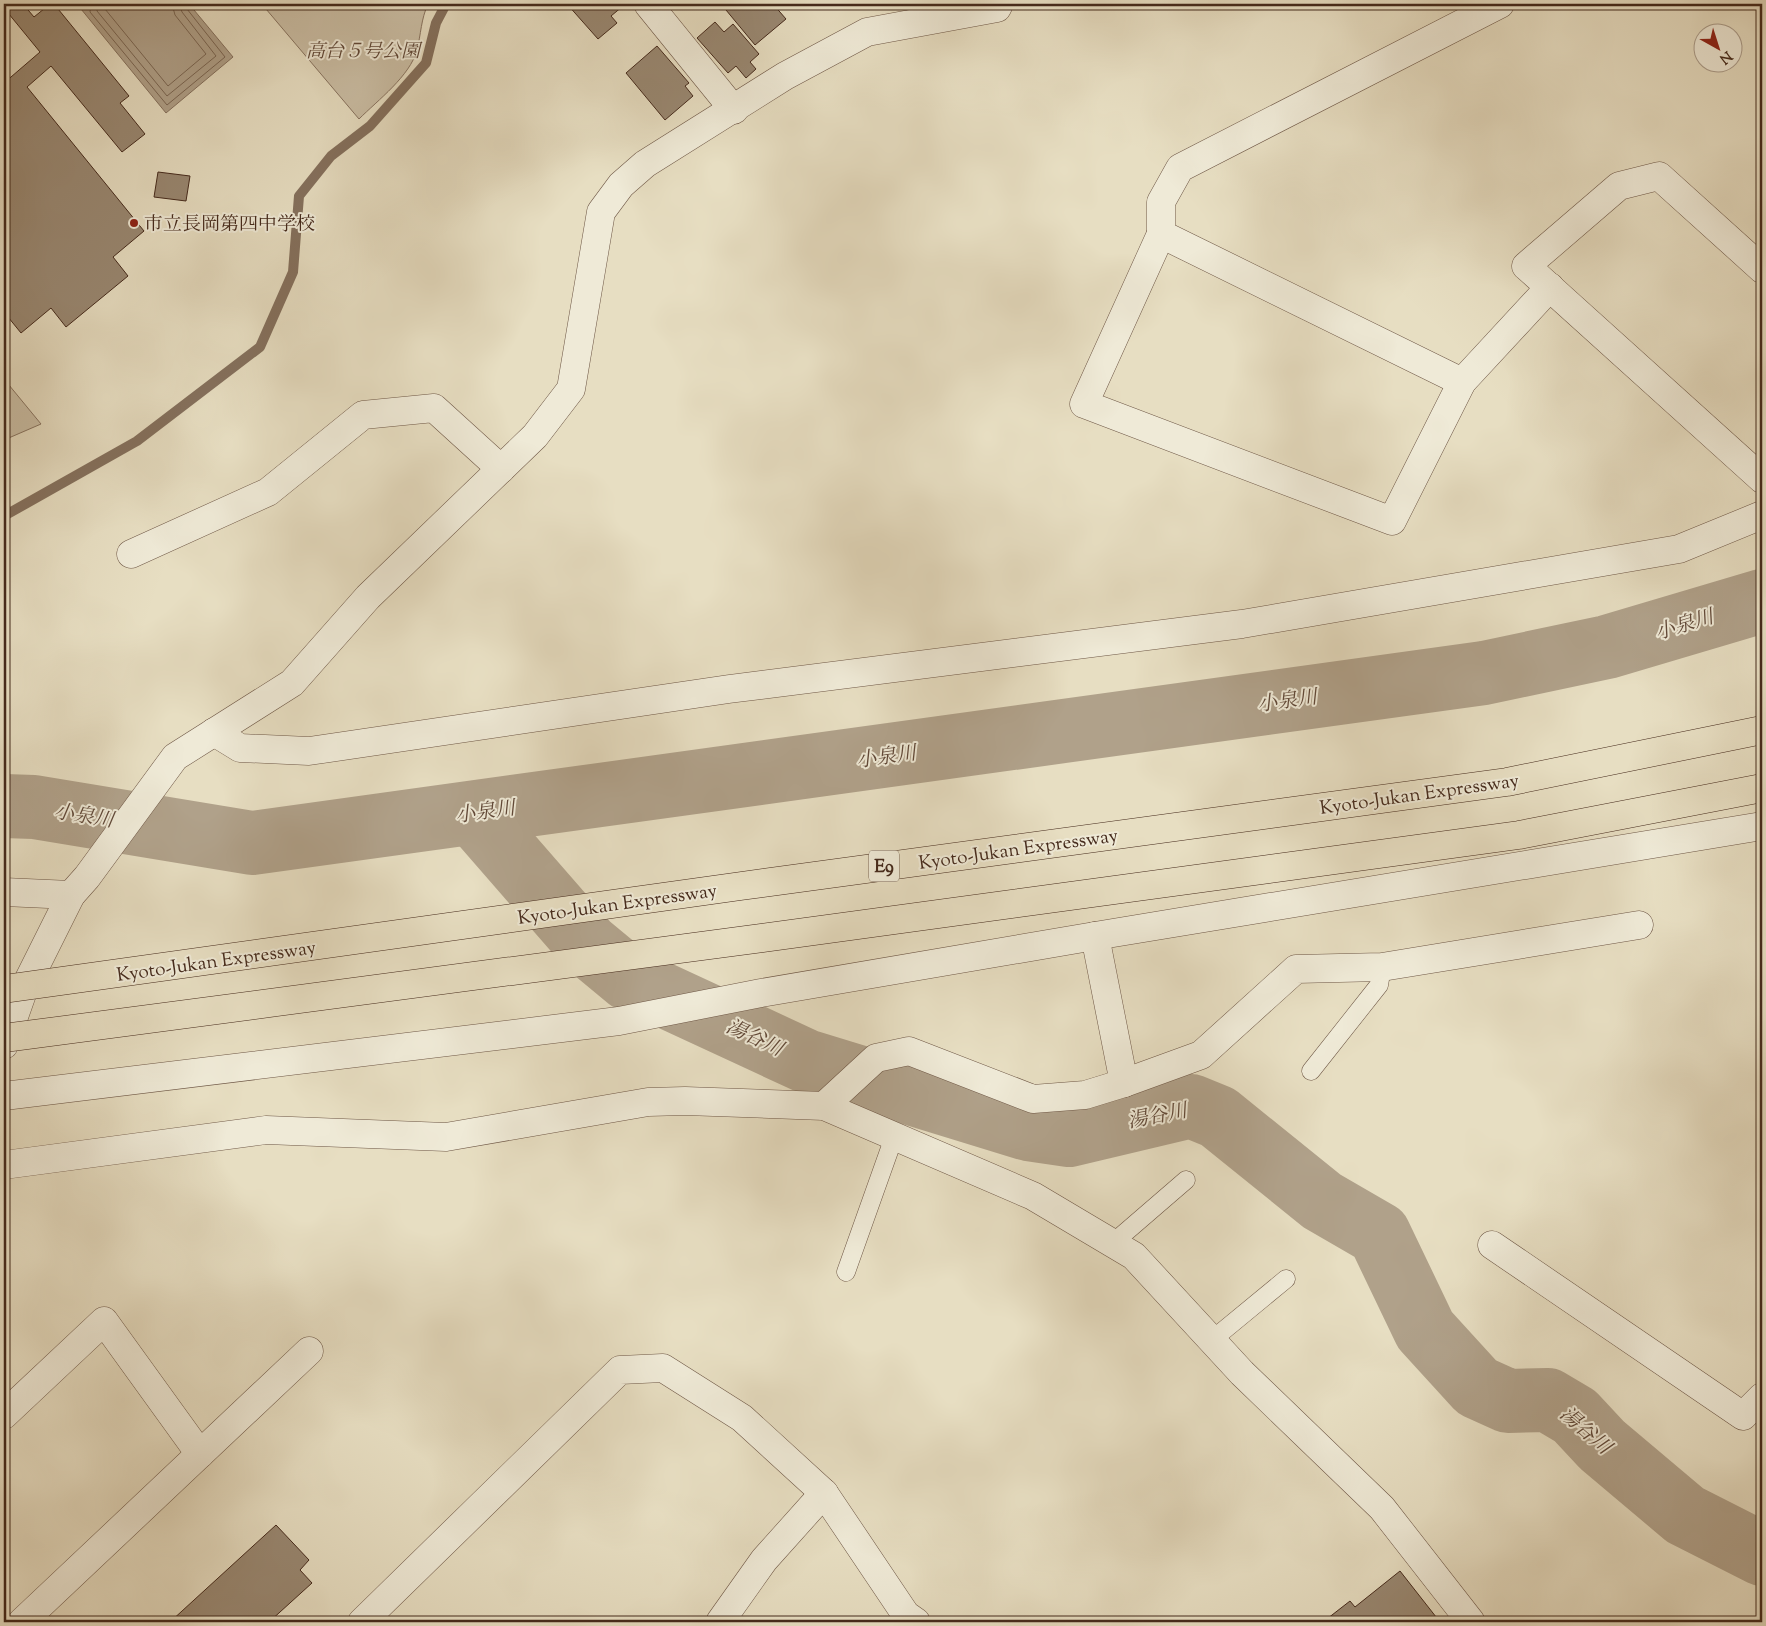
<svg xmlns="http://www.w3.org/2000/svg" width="1766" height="1626" font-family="'Sorts Mill Goudy','Noto Serif JP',serif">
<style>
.green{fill:#cbbfa6;stroke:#887461}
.water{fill:#b0a18a;stroke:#85715e}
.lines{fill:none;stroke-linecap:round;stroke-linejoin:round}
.shore{stroke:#7a6653;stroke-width:1}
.stream{stroke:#85715e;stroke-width:10}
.river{stroke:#b0a18a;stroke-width:64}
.building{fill:#998872;stroke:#452a1c}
.service-casing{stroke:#6e5746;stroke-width:19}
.minor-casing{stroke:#6e5746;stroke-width:29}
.tertiary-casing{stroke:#6e5746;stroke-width:29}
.service{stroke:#efead7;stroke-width:18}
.minor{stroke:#efead7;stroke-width:28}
.tertiary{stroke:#efead7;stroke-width:28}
.motorway-bridge-casing{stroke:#452a1c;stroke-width:29;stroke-linecap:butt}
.motorway-bridge{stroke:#e7dec2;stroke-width:28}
.poi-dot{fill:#8f2418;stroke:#efead7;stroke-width:2}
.labels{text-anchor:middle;stroke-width:4;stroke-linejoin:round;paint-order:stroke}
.shield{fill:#efead7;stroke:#786454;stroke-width:1}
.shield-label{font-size:18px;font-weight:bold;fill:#452a1c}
.park-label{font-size:19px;font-style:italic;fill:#604838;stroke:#efead7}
.poi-label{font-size:19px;fill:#452a1c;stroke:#efead7;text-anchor:start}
.street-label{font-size:19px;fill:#452a1c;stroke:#efead7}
.water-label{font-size:20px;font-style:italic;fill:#604838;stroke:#efead7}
</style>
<rect width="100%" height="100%" fill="#e7dec2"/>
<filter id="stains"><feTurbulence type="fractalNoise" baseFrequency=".004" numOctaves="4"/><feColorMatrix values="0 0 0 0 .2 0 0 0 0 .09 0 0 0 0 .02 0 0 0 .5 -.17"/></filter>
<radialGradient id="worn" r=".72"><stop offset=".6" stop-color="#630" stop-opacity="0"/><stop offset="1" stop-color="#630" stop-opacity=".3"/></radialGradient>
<!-- green -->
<g class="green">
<path d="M269,4H428C421,19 421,34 417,50C410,76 378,100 359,119L266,9Z"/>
<polygon points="4,379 41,424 4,440"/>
</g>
<!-- water -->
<polygon class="water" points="88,4 189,4 233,57 166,113 81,9"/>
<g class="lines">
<!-- shore -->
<g class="shore">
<polyline points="91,4 90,12 167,105 225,57 187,9 186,4"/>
<polyline points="97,4 97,11 167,96 216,56 182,12 179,4"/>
<polyline points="105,4 105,9 168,86 206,54 175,15 172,4"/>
</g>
<!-- stream -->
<polyline class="stream" points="4,516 137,441 260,347 293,272 299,196 331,156 370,126 426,63 436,23 446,4"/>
<!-- river -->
<g class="river">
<polyline points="4,806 34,807 252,843 1484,673 1607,647 1762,601"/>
<polyline points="473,813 588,945 629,979 806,1061 1028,1129 1069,1135 1191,1106 1218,1117 1322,1201 1379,1234 1425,1330 1477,1387 1508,1401 1548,1400 1575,1416 1602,1445 1685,1515 1762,1554"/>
</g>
</g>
<!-- building -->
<g class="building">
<polygon points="4,4 23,4 34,17 50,4 54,4 129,96 120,103 145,134 122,152 51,66 27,87 144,231 113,257 128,276 66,327 51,308 21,333 4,312 4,83 40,52 4,8"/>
<polygon points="567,4 621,4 623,6 611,16 617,23 598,39"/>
<polygon points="733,4 773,4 786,19 755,45 726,10"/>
<polygon points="715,22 724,32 733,24 759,54 750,62 756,69 746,78 736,66 728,73 697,38"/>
<polygon points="657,46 689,83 685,86 693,96 665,120 626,73"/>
<polygon points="158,172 190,176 186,201 154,197"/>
<polygon points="276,1525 309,1560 300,1570 312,1583 269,1622 170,1622"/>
<polygon points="1400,1571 1440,1622 1323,1622 1350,1601 1355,1607"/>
</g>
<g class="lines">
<!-- service casing -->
<g class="service-casing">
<g id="service">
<polyline points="1311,1071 1379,985 1382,967"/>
<polyline points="1113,1243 1186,1180"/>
<polyline points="846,1272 894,1137"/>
<polyline points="1212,1340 1286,1279"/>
</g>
</g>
<!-- minor casing -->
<g class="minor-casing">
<g id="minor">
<polyline points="648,4 734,110"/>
<polyline points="1161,234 1084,404 1392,521 1462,382 1550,287"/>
<polyline points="1762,269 1659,176 1619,186 1526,266 1762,479"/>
<polyline points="1462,382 1161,234 1161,202 1180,168 1500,4"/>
<polyline points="131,554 268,492 363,415 434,408 501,469"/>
<polyline points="214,732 240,748 309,751 729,689 1242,624 1679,549 1762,515"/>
<polyline points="4,892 71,895"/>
<polyline points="4,1045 23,991 71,895 87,877 175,757 292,683 368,597 535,436 571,389 601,212 621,185 645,164 785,76 867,32 997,8 999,4"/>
<polyline points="1124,1083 1201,1055 1296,969 1382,967 1639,925"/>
<polyline points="824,1106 876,1058 909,1051 1033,1099 1085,1095 1124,1083 1095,936"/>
<polyline points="4,1165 266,1130 446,1137 648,1102 685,1101 824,1106 1033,1196 1134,1256 1242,1373 1382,1508 1471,1622"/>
<polyline points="1492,1245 1743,1416 1762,1397"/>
<polyline points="4,1415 104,1321 200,1454"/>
<polyline points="22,1622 309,1351"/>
<polyline points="362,1622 620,1370 663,1368 742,1418 824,1493 906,1615 916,1622"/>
<polyline points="720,1622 764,1560 824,1493"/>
</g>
</g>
<!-- tertiary casing -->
<g class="tertiary-casing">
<polyline id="tertiary" points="4,1096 619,1021 761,993 1095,936 1762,826"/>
</g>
<!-- service -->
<use href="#service" class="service"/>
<!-- minor -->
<use href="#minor" class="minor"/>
<!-- tertiary -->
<use href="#tertiary" class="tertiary"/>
<!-- motorway-bridge casing -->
<g class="motorway-bridge-casing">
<g id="motorway-bridge">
<polyline points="4,989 741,886 1507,782 1762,730"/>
<polyline points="4,1038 762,938 1519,835 1762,788"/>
</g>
</g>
<!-- motorway-bridge -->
<use href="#motorway-bridge" class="motorway-bridge"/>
</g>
<!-- markers -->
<circle class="poi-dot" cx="134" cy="223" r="5"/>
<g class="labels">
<!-- shield labels -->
<rect class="shield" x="869" y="850.5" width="30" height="31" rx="4"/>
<g class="shield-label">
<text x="884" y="872">E9</text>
</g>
<!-- park labels -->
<g class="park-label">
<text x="363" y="57">高台５号公園</text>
</g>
<!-- poi labels -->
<g class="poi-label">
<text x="144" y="230">市立長岡第四中学校</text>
</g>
<!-- street labels -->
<g class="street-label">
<text transform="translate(1419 793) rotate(-8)" y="7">Kyoto-Jukan Expressway</text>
<text transform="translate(1018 848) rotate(-8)" y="7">Kyoto-Jukan Expressway</text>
<text transform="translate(617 903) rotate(-8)" y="7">Kyoto-Jukan Expressway</text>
<text transform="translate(216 960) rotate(-8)" y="7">Kyoto-Jukan Expressway</text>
</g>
<!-- water labels -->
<g class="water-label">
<text transform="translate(1684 624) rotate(-17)" y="7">小泉川</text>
<text transform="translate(1287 700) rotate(-8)" y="7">小泉川</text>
<text transform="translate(886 756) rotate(-8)" y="7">小泉川</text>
<text transform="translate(485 811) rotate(-8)" y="7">小泉川</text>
<text transform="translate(84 815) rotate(9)" y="7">小泉川</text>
<text transform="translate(755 1037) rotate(25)" y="7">湯谷川</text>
<text transform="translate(1157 1115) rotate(-11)" y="7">湯谷川</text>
<text transform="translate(1586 1430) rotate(41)" y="7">湯谷川</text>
</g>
</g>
<!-- margin -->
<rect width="1766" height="1626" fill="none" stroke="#e7dec2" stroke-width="20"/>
<rect x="5" y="5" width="1756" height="1616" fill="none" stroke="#452a1c" stroke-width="2.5"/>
<rect x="10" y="10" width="1746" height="1606" fill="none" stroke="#452a1c"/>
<!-- north arrow -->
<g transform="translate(1718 48) rotate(141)"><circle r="24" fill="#efead7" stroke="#ab9d8c"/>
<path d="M0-4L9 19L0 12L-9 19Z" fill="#8f2418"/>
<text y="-8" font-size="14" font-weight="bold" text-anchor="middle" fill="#452a1c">N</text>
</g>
<rect width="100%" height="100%" filter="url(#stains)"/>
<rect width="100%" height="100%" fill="url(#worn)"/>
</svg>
